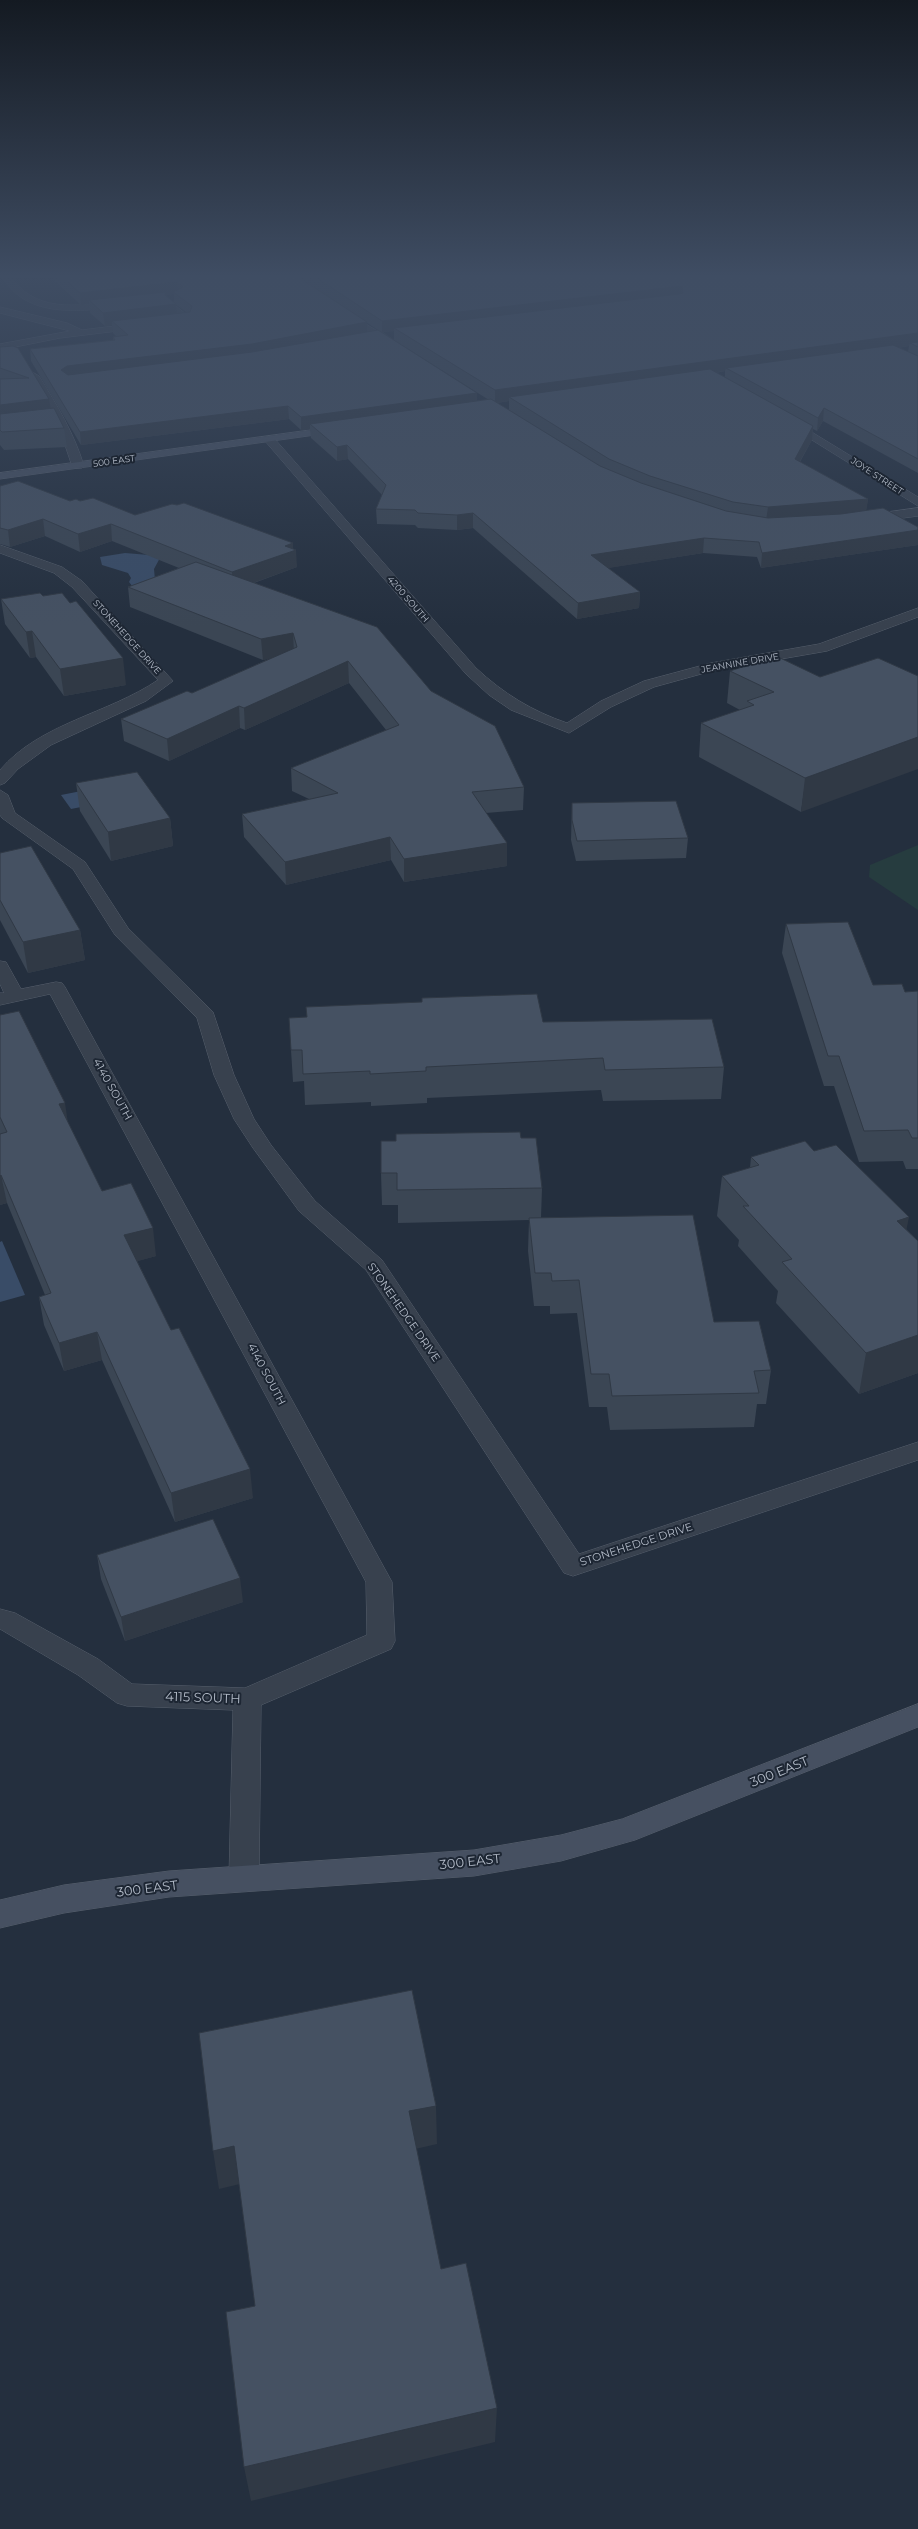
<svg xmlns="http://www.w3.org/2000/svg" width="918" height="2529" font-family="Montserrat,sans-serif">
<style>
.green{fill:#263c3f}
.water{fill:#394c67}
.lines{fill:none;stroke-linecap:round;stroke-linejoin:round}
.street-casing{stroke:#565f6c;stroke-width:1}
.secondary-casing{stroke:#565f6c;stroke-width:1}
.street{fill:#38414e;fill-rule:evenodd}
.secondary{fill:#465061;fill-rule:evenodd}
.wall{fill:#3b4654;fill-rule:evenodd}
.shaded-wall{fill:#303945}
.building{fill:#455162;stroke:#303945}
.labels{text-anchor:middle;stroke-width:4;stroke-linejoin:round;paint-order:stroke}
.far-street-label{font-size:9px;fill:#b4bcc9;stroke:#1d2633}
.street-label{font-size:11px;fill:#b4bcc9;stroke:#1d2633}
.near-street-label{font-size:13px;fill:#b4bcc9;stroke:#1d2633}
</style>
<rect width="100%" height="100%" fill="#242f3e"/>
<!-- green -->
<polygon class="green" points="918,845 918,910 869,877 870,865"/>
<!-- water -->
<g class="water">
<polygon points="125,553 161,556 154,569 155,580 137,592 129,582 131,578 128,573 102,565 100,557"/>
<polygon points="127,782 137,796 71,809 61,795"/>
<polygon points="2,1241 25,1295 0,1302 0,1242"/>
</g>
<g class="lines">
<!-- street casing -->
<g class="street-casing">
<g id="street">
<path d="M0,273H8C34,314 76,306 118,301L123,304L118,307C75,312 23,318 0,273Z"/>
<polygon points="356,273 382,273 378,276 297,286 293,283 297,280"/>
<polygon points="172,303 191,318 191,322 60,338 0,350 0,344 70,331 0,313 0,307 67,323 82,330 180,318 167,306"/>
<polygon points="342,310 401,345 403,347 395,349 339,315 337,313"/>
<path d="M34,373L39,376C57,405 74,433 84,466L82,468H74L72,466L60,430L29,376Z"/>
<polygon points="787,417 918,497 918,506 783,422 783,418"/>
<path d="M269,436L273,437L476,668C504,694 532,711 567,723L601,701L644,681L711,663L819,644L918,608V617L827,651L712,671L654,687L611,707L569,733L511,710L489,695L466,674L265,441L264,439Z"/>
<polygon points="918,508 918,516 866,523 860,519 866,515"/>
<path d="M0,545L62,567L82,581L173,681L146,701L51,745L18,769L5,783L0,785V770C40,723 108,714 158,680L72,587L54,573L0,553Z"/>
<polygon points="0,790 8,795 15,813 85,862 128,928 213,1012 234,1075 254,1119 271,1145 315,1201 382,1260 579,1554 918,1442 918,1460 582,1573 573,1576 564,1573 366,1270 299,1211 253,1148 234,1119 214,1075 197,1018 115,935 73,869 2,818 0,815"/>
<polygon points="0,961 6,962 21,989 56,982 62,983 65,987 392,1582 395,1641 391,1649 261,1705 259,1878 255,1887 244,1891 233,1887 229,1878 233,1710 127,1706 117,1703 78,1675 0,1629 0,1609 15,1613 98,1659 132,1684 245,1688 367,1635 366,1582 50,994 0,1005 0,993 4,993 0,984"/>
</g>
</g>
<!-- secondary casing -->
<g class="secondary-casing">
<g id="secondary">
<polygon points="340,426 345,429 344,431 0,479 0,473"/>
<polygon points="918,1704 918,1727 635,1840 561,1861 474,1876 169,1897 64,1913 0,1928 0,1900 64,1885 169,1871 474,1850 561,1835 622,1819"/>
</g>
</g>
<!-- street -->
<use href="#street" class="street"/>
<!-- secondary -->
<use href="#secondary" class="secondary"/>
</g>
<!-- wall -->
<g class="wall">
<path d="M46,273H918V473L823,421L817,431L813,429L812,440L800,462L868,499L866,510L918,527V545L761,568L757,557L703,553L607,568L640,592L639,608L577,619L473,528L457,530L418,528L415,525L377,524L376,509L382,495L348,459L337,461L311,438L310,429L301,430L289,419L81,445L31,361L30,349L113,340V337H117L113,333L112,325L105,326L90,313L89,304L81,305ZM311,277V285L378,330L367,332L300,278ZM174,294V303L186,312L176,314V304L167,296L166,295ZM394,331V340L383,332ZM402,345L489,400L477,401ZM909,346L908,352L898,348ZM725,371V377L716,373ZM509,401V410L497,403Z"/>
<polygon points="0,347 49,399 50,408 64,428 67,447 4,450 0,445"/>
<polygon points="0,486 70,501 80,501 135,515 293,543 293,549 297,567 254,583 431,691 524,787 523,810 486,813 507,843 507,866 404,882 391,860 286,885 244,837 242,814 309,799 292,791 291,768 386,730 349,683 245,730 240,728 169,761 124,741 121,719 192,693 271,658 263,660 130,607 128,587 179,568 112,541 80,552 45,536 10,547 0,544"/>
<polygon points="43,596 126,685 64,696 36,657 30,658 5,624 1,599"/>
<polygon points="730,671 820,677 801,812 699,757 701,723 740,710 727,703"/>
<polygon points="76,783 170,818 173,846 111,861 80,811"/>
<polygon points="572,803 688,838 686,858 576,861 571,840"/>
<polygon points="0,853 80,930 85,960 28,973 0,920"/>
<polygon points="786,924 873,985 905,992 918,991 918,1169 906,1169 903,1161 859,1162 834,1086 824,1086 782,953"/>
<polygon points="0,1015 68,1123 102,1191 156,1256 137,1261 253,1498 175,1522 102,1360 64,1371 44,1325 39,1297 45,1295 7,1203 0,1205"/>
<polygon points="543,1022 724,1067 721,1099 603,1101 601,1090 427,1098 427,1103 371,1106 371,1102 305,1105 304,1081 293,1082 291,1050"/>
<polygon points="521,1138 542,1188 541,1218 714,1322 771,1370 766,1404 757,1404 754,1427 610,1430 607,1407 589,1407 577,1313 550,1314 550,1306 534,1306 528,1251 529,1220 398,1223 398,1205 382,1205 381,1173 396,1141"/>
<polygon points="814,1151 906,1229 918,1241 918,1373 859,1394 776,1303 778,1291 738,1246 739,1240 717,1216 722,1176 750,1168 751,1157"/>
<polygon points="97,1555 243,1602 125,1641 101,1579"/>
</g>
<!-- shaded-wall -->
<g class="shaded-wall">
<polygon points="300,273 343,273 311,274 311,277 300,278"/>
<polygon points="177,282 178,294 173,292 174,294 166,295 167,304 176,304 177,317 112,321 112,325 105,326 103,313 89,300 89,304 81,305 80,293"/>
<polygon points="682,286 681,298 394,328 394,331 382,332 382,321"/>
<polygon points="367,322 367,334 253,356 69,379 61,370 67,366"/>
<polygon points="918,333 918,345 910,343 909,346 731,371 726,368 725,371 515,400 509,397 509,401 495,403 495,390"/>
<polygon points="477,393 477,405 310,424 310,429 301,430 301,417"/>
<polygon points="49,399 52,417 0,423 0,405"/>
<polygon points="288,406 289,419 81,445 80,432"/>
<polygon points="824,408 823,421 817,431 818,418"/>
<polygon points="813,426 812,440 793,473 795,459"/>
<polygon points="347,445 348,459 337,461 337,447"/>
<polygon points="868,499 866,514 766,521 768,507"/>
<polygon points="473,513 473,528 457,530 457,515"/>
<polygon points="43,519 45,536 10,547 8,530"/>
<polygon points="111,524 112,541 80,552 78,534"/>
<polygon points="918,530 918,545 761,568 762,553"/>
<polygon points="704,538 703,553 590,571 591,555"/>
<polygon points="293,543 293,551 296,550 297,567 233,590 232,572 285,546"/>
<polygon points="640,592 639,608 577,619 578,603"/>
<polygon points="32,631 36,657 30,658 26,632"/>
<polygon points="293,633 294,654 263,660 261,639"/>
<polygon points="123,658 126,685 64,696 60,669"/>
<polygon points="348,661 349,683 245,730 244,708"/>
<polygon points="239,706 240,728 169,761 167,739"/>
<polygon points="918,737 918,769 801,812 805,778"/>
<polygon points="170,818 173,846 111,861 108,832"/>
<polygon points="390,837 391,860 286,885 285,862"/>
<polygon points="507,843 507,866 404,882 404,859"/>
<polygon points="80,930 85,960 28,973 23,942"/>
<polygon points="65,1103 69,1130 59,1104"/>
<polygon points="1,1175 7,1203 0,1205 0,1176"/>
<polygon points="909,1217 901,1257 897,1221"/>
<polygon points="153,1228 156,1256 128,1264 124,1235"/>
<polygon points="97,1332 102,1360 64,1371 59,1343"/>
<polygon points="918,1335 918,1373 859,1394 866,1353"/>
<polygon points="250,1469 253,1498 175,1522 171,1493"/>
<polygon points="240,1578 243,1602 125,1641 121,1617"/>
<polygon points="436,2106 437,2144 411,2150 409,2111"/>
<polygon points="234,2146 240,2184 219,2189 213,2151"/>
<polygon points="497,2408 495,2442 251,2501 244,2467"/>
</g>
<!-- building -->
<g class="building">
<polygon points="57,273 292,273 367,322 252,344 67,366 61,370 68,375 252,352 378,330 477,393 301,417 288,406 80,432 30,349 115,340 113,337 128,335 112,321 190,312 192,306 173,292 183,287 177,282 80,293"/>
<polygon points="318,273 918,273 918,333 495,390 394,328 679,294 683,293 682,286 382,321 311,274"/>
<polygon points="166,292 165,295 176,304 103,313 89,300"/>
<polygon points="918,342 918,347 910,343"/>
<polygon points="893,345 918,356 918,459 824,408 818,418 726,368"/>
<polygon points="13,346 18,348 49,399 0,405 0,379 29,378 0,368 0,347"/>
<polygon points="710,369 813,426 795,459 868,499 768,507 733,502 650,476 609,459 509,397"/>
<polygon points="491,399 600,466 641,483 726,511 768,518 841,514 883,508 918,527 918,530 762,553 759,542 704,538 591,555 640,592 578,603 473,513 457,515 418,513 415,510 376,509 386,485 347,445 337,447 310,424"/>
<polygon points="54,408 64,428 2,432 0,430 0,414"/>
<polygon points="18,481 70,501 76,499 80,501 93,498 135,515 172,504 177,505 184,503 293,543 285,546 296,550 232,572 111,524 78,534 43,519 8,530 0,528 0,486"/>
<polygon points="196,562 377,627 431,691 495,726 524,787 472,792 507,843 404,859 390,837 285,862 242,814 338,793 291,768 399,725 348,661 244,708 239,706 167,739 121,719 187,691 192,693 297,647 293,633 261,639 128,587"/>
<polygon points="40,593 43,596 62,593 70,603 76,601 123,658 60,669 32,631 26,632 1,599"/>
<polygon points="776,656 820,677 878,658 918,676 918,737 805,778 701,723 754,705 747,701 774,692 730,671"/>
<polygon points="137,772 170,818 108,832 76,783"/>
<polygon points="676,801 688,838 577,841 572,820 572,803"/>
<polygon points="31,846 80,930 23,942 0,900 0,853"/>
<polygon points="848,922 873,985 902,984 905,992 918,991 918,1138 912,1138 908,1130 864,1131 839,1056 828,1056 786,924"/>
<polygon points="537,994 543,1022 712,1019 724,1067 605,1070 603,1058 426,1067 426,1071 370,1074 370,1071 303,1074 302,1050 291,1050 289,1018 307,1017 306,1007 422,1002 422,998"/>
<polygon points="19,1011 65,1103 59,1104 102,1191 131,1183 153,1228 124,1235 171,1330 179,1328 250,1469 171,1493 97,1332 59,1343 39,1297 51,1293 1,1175 0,1176 0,1134 7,1132 0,1117 0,1015"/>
<polygon points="520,1132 521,1138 536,1138 542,1188 397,1190 397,1173 381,1173 381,1141 396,1141 396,1134"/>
<polygon points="805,1141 814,1151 836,1145 909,1217 897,1221 918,1241 918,1335 866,1353 782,1262 792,1259 743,1206 749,1206 722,1176 759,1165 751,1157"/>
<polygon points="693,1215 714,1322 759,1321 771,1370 754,1371 759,1393 612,1396 609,1374 591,1374 579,1280 552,1281 551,1273 535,1273 529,1218"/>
<polygon points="213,1519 240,1578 121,1617 97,1555"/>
<polygon points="412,1990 436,2106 409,2111 441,2269 466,2263 497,2408 244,2467 226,2312 255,2306 234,2146 213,2151 199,2033"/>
</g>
<!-- sky -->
<linearGradient id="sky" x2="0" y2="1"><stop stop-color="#141a22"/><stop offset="0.44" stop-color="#3f4d63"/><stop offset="1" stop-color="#3f4d63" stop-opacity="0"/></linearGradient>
<rect width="918" height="627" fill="url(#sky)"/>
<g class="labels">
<!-- far-street labels -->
<g class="far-street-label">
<text transform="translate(114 461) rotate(-8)" y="3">500 EAST</text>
<text transform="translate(877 476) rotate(33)" y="3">JOYE STREET</text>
<text transform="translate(408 599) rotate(49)" y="3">4200 SOUTH</text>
<text transform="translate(127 637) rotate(48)" y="3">STONEHEDGE DRIVE</text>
<text transform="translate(740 663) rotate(-10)" y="3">JEANNINE DRIVE</text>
</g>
<!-- street labels -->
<g class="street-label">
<text transform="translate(113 1089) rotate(61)" y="4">4140 SOUTH</text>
<text transform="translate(404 1312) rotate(55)" y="4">STONEHEDGE DRIVE</text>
<text transform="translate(267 1374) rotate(62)" y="4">4140 SOUTH</text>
<text transform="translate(636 1544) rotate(-18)" y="4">STONEHEDGE DRIVE</text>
</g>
<!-- near-street labels -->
<g class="near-street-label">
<text transform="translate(203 1697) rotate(2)" y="5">4115 SOUTH</text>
<text transform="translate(779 1771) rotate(-22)" y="5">300 EAST</text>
<text transform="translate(470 1861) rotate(-6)" y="5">300 EAST</text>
<text transform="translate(147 1888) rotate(-7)" y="5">300 EAST</text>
</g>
</g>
</svg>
